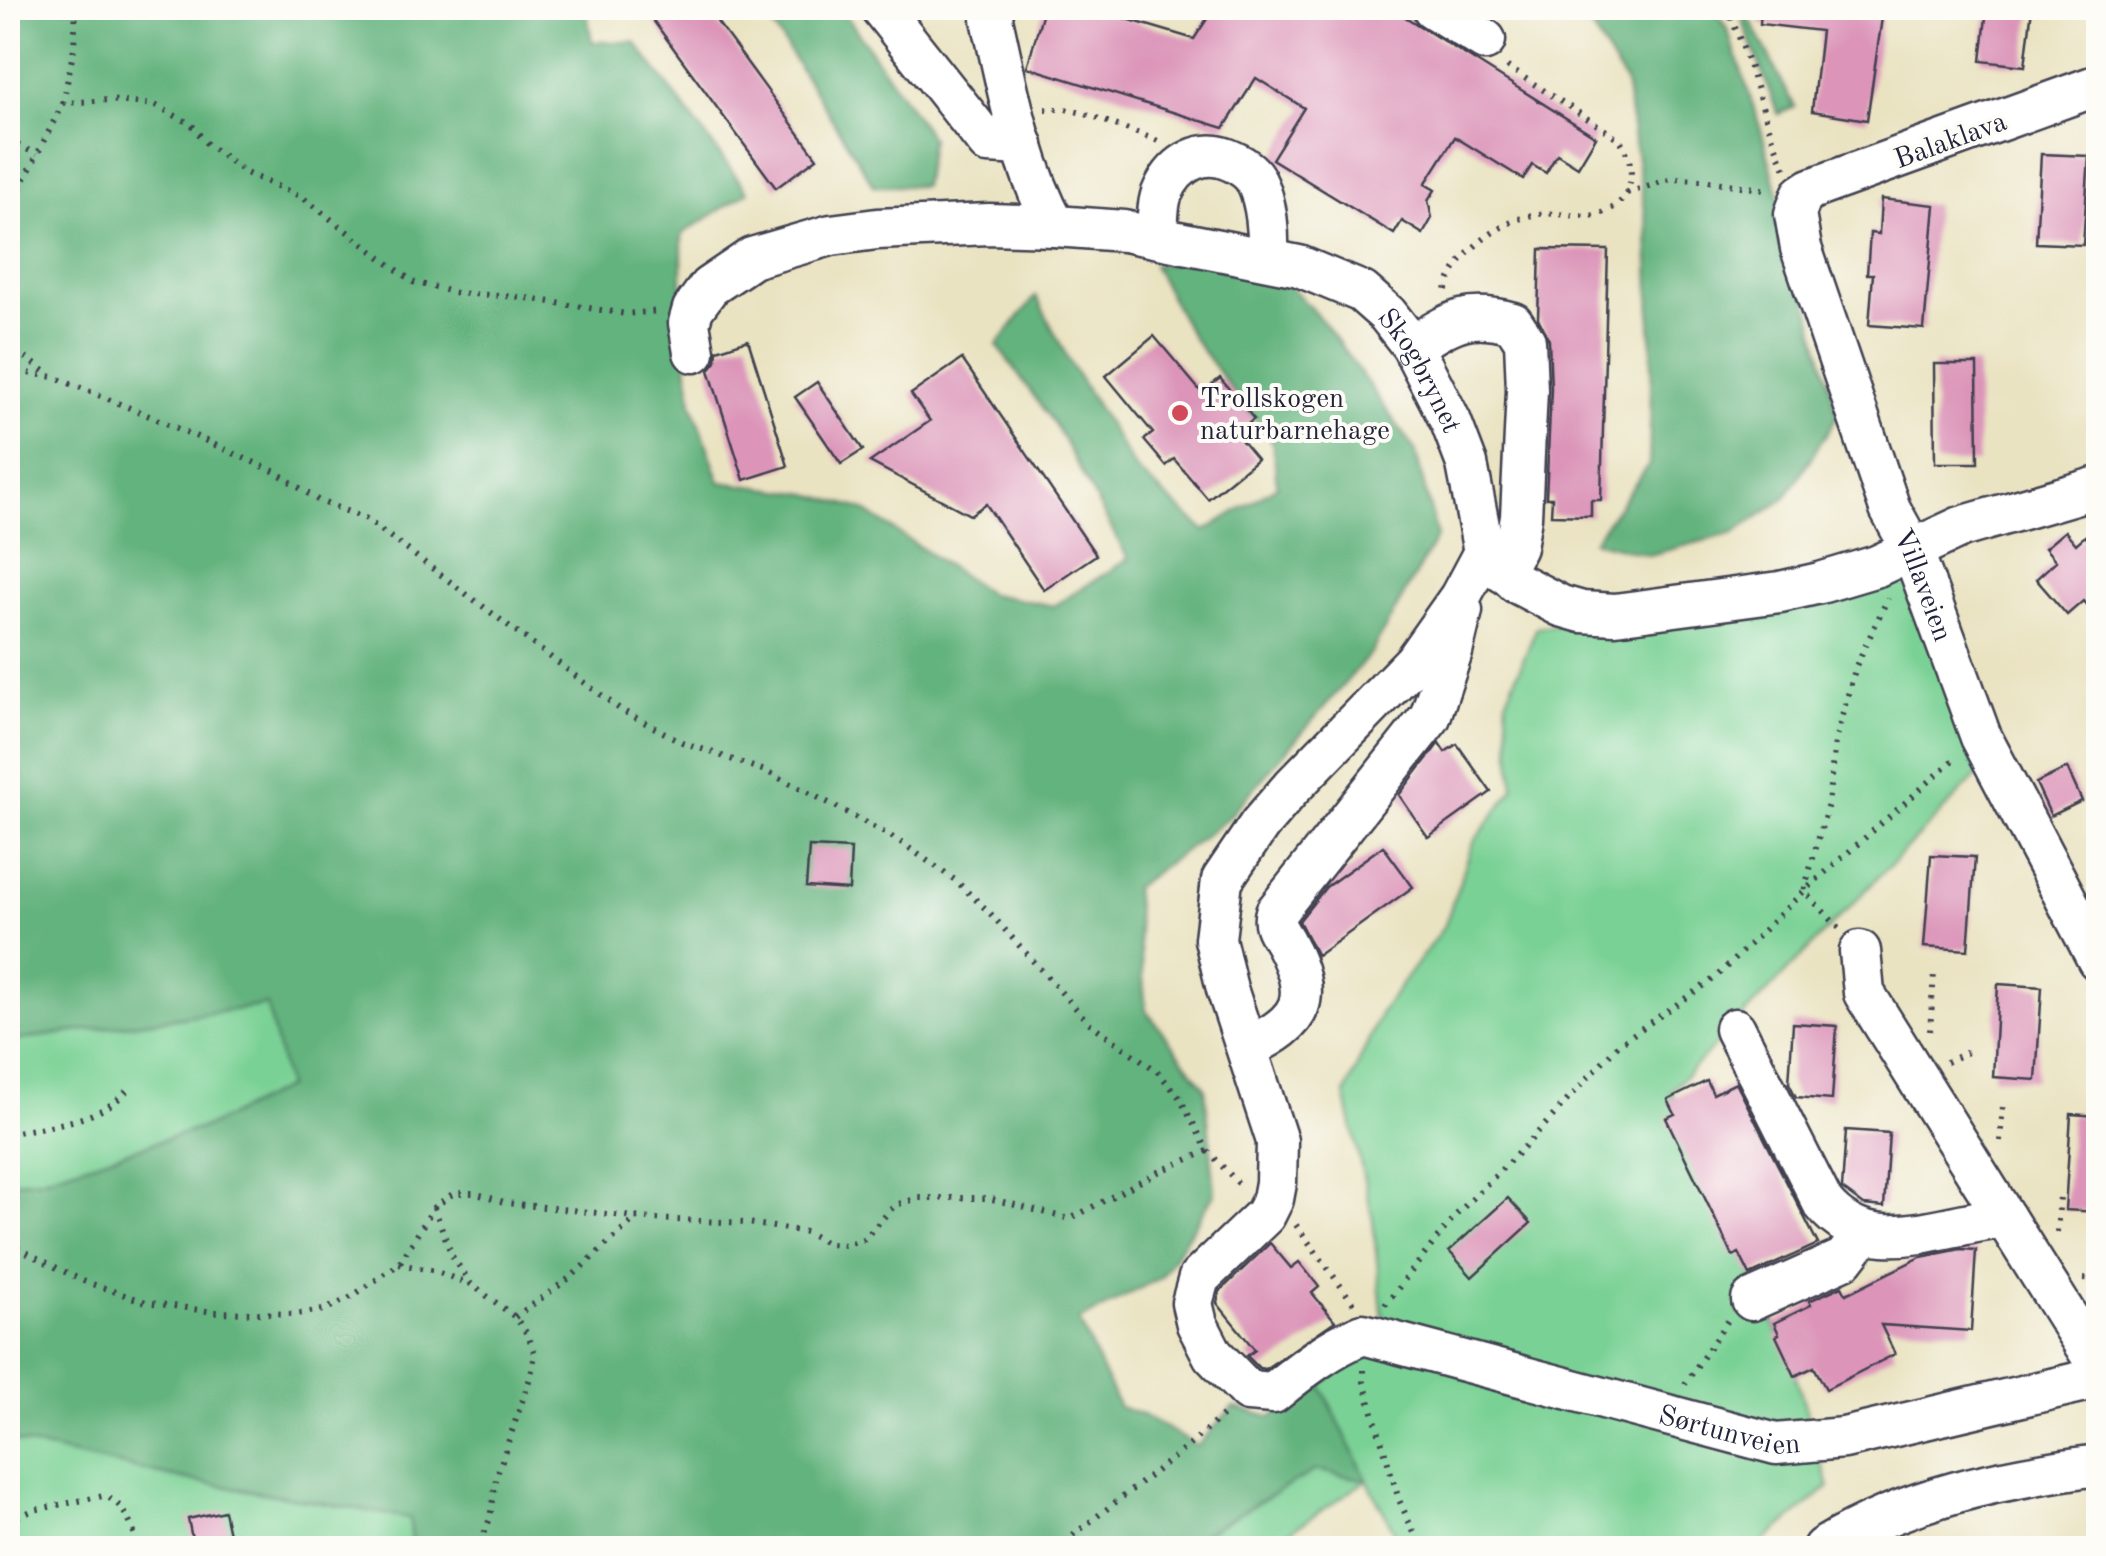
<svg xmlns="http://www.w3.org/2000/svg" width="2106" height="1556" font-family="'Old Standard TT',serif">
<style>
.green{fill:#7ad195;stroke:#4e7a68;stroke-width:2.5}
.forest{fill:#63b37e;stroke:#426a5c;stroke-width:2.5}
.building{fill:#dc95b9}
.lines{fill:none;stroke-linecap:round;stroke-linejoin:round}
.minor-casing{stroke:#403f4f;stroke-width:45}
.path{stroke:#403f4f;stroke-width:6;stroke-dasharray:2.5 8;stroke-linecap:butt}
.minor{stroke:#fff;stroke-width:40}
.poi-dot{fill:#d1495b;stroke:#fdfcf7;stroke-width:4}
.labels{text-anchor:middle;stroke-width:8;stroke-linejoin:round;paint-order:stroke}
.street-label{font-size:28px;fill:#22223b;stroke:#fdfcf7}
.poi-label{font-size:28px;fill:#22223b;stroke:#fdfcf7;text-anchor:start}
</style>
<rect width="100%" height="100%" fill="#fdfcf7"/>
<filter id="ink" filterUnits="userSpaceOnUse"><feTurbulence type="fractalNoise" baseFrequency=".01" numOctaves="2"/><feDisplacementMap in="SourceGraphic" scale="20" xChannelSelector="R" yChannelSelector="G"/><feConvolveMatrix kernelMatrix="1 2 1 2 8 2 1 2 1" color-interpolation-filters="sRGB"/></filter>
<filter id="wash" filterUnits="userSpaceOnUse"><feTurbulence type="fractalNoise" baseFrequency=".0048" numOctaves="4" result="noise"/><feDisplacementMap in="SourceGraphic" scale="40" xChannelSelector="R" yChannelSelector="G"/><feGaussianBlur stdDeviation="2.25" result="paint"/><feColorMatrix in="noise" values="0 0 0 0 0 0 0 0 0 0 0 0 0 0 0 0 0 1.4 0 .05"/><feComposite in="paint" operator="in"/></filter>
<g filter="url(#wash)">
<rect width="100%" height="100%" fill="#eae3c2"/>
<!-- green -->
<g class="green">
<polygon points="1911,576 1994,758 1671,1091 1793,1367 1829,1487 1756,1548 1403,1548 1367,1480 1266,1548 1178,1548 1316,1470 1366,1479 1321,1386 1384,1331 1373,1220 1345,1094 1381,1012 1445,925 1473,843 1514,788 1506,701 1537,627 1771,599"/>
<polygon points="267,1005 288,1087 211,1125 40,1179 8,1182 8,1041"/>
<polygon points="8,1440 188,1480 411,1518 412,1548 8,1548"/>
</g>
<!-- forest -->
<g class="forest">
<polygon points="8,8 586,8 592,42 635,42 748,192 682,234 682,324 692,403 720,482 809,494 862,509 990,594 1054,606 1128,559 1057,428 997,345 1036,296 1071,365 1136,470 1205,531 1277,486 1273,443 1192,337 1153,265 1212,258 1266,260 1326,325 1415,450 1437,536 1371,653 1227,819 1134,888 1146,1010 1205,1088 1215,1193 1161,1277 1079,1321 1119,1407 1143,1415 1197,1446 1233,1407 1271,1417 1321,1386 1367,1480 1316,1470 1178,1548 412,1548 410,1518 188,1480 8,1440 8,1182 40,1179 211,1125 287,1087 267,1005 8,1041"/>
<polygon points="748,8 841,8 931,138 923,186 874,186 774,27"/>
<polygon points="1579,8 1715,8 1728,31 1761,130 1838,415 1785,498 1734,533 1649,555 1593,541 1649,465 1652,352 1648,230 1625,82"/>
<polygon points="1738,8 1750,8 1745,10 1795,107 1778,114"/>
</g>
<g id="blocks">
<!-- building -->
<g class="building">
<polygon points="644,8 707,8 817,158 776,188"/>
<polygon points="1044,8 1090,8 1194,39 1214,8 1391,8 1596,137 1578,167 1557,154 1546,173 1532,165 1523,179 1455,137 1425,184 1435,190 1428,201 1432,218 1423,234 1402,221 1394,234 1272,159 1304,108 1256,78 1224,128 1027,67"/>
<polygon points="1761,8 1872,8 1883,11 1867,120 1812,111 1821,31 1760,24"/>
<polygon points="1987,8 2032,8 2025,66 1981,61"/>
<polygon points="2041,154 2089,156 2083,245 2036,243"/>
<polygon points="1881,199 1935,205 1924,329 1869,325 1873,274 1867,274 1870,233 1879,234"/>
<polygon points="1540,249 1608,250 1601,500 1591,500 1591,516 1551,515 1552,498 1546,498 1551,389 1549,340 1538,318"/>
<polygon points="1154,336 1202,393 1220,378 1254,419 1236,434 1257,459 1208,499 1174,459 1166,466 1144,440 1153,433 1106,376"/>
<polygon points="748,340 788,466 744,480 709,370 716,361 717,350"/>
<polygon points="962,359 1096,555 1044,590 986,504 970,515 870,462 930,421 911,394"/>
<polygon points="1934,364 1977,364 1978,463 1935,463"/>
<polygon points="817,382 863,450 841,464 795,397"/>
<polygon points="2065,531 2076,544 2085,536 2098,551 2098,619 2083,601 2067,615 2036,579 2056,561 2045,548"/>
<polygon points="1439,743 1445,752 1457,744 1491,792 1428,837 1399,795"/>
<polygon points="2067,768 2082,801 2051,816 2036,783"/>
<polygon points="1383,846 1413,887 1317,956 1299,921 1326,887"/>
<polygon points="809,847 851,849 849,890 806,887"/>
<polygon points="1931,855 1975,857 1968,950 1924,947"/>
<polygon points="1998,984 2042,987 2036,1080 1993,1077"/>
<polygon points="1793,1023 1837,1026 1832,1100 1796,1097 1789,1083"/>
<polygon points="1707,1081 1713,1094 1736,1083 1818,1244 1750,1275 1739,1253 1733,1256 1666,1118 1675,1114 1668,1100"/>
<polygon points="2071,1114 2098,1116 2098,1212 2065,1210"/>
<polygon points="1846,1130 1889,1133 1884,1207 1864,1205 1842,1189"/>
<polygon points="1508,1198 1531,1223 1472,1277 1449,1251"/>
<polygon points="1270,1243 1291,1268 1299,1262 1304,1268 1319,1287 1312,1293 1335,1321 1265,1369 1259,1368 1247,1356 1255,1350 1217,1303 1220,1291"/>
<polygon points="1961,1249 1976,1250 1971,1331 1881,1325 1895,1354 1826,1389 1814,1367 1795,1376 1776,1336 1779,1334 1774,1323 1811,1305 1809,1301 1842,1286 1846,1294 1921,1257"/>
<polygon points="224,1511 232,1548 194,1548 188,1519"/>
</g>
</g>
</g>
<g filter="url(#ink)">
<use href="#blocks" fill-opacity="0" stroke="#403f4f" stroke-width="2.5"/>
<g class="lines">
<!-- minor casing -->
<g class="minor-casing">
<g id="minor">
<polyline points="881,8 988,143 1023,145"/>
<path d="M993,8L992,19C1008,89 1020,162 1055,226"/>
<polyline points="1433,8 1485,40"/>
<path id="s1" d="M2098,85L1811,189L1802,195L1795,214L1801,248L1890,509L1912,549L1981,737L2098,960"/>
<path d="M1157,237C1158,223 1157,203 1163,191C1176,162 1204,147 1232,161C1241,165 1252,172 1256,181C1267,202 1269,235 1268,258"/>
<path d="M1412,346C1452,322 1466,310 1513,323L1525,341L1527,390L1521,517L1516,547L1503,572"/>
<path id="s2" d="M694,352L689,323L693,309L709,287L752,258L831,235L877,229L989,224L1055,226L1124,231L1299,266L1362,292L1387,314L1412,346L1451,422L1467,464L1484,552L1517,583L1561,606L1582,612L1615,614L1780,592L1820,583L1877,566L1961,527L2098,487"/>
<path id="s3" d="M1484,552L1460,597L1414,662L1292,787L1260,824L1222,880L1215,939L1227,989L1277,1141L1276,1183L1273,1199L1265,1215L1199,1278L1192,1303L1197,1324L1213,1355L1248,1391L1273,1393C1301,1370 1329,1348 1363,1334L1776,1444L1844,1438L2098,1378"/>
<polyline points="1860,951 1864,993 2098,1366"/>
<path d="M1735,1029L1823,1203C1871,1263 1942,1222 2005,1218"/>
<path d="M1247,1048C1304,1021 1315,999 1284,941C1278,931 1272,924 1276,912L1430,717L1452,652L1462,610"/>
<polyline points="1752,1300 1844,1259 1864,1233"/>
<path d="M1823,1548C1907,1497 2002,1478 2098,1465"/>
</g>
</g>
<!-- path -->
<g class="path">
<path d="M1726,8C1752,59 1761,117 1786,169"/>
<polyline points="63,103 74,48 76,8"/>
<polyline points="1045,109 1066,109 1083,113 1161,142"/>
<polyline points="8,141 37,154"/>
<polyline points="1627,193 1671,179 1702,180 1767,190"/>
<polyline points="8,206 18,193 63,103 109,100 155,105 191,124 207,144 246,173 302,197 413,282 456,293 520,297 626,314 659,311"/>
<path d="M1446,290C1455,254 1502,219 1538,214C1559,211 1586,222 1607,211C1637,197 1636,162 1619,139L1503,64"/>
<polyline points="8,345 49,374"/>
<polyline points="8,370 54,377 152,417 276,472 319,501 365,518 621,710 682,742 765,771 833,805 899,841 955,880 988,911 1088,1022 1157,1071 1179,1097 1208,1151 1237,1182 1244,1186"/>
<polyline points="1839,928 1804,891 1828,804 1835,741 1856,666 1888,598"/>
<polyline points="1930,1031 1934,973"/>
<polyline points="1946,1062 1970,1051"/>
<path d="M8,1134C46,1125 100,1123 127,1090"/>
<polyline points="2000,1141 2003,1106"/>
<polyline points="434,1207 452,1256 471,1284 515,1317 528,1335 535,1354 531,1375 497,1475 490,1518 479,1548"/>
<polyline points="1296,1225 1354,1304"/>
<polyline points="2057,1232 2060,1196"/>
<polyline points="8,1243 83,1281 146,1302 213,1312 295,1314 324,1310 348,1299 399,1264 434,1207 454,1193 474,1193 507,1203 652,1219 748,1223 806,1232 828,1244 844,1245 864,1239 895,1205 919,1198 988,1198 1070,1219 1158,1172 1208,1151"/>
<polyline points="399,1264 431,1270 470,1284"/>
<polyline points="2084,1279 2098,1280"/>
<polyline points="1385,1305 1454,1217 1529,1142 1619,1044 1715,978 1804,891 1955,759"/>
<polyline points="515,1317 571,1277 637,1217"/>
<polyline points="1364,1370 1364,1382 1399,1500 1421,1548"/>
<polyline points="1685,1384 1728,1320"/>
<path d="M8,1521L34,1510L103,1496C125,1501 132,1529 140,1548"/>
<polyline points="1056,1548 1186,1448 1223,1415"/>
</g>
<!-- minor -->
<use href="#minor" class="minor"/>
</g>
</g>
<!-- markers -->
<circle class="poi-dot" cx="1180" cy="413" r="10"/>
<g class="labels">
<!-- street labels -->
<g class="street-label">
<text transform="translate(1950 139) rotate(-20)" y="10">Balaklava</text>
<text dy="10" stroke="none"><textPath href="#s2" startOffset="845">Skogbrynet</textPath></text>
<text dy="10" stroke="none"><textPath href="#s1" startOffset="730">Villaveien</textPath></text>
<text dy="10" stroke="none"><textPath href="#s3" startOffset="1505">Sørtunveien</textPath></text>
</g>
<!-- poi labels -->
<g class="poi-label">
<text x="1200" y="407">Trollskogen<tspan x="1200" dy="32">naturbarnehage</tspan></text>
</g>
</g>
<!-- margin -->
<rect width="2106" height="1556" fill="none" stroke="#fdfcf7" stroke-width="40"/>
</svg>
